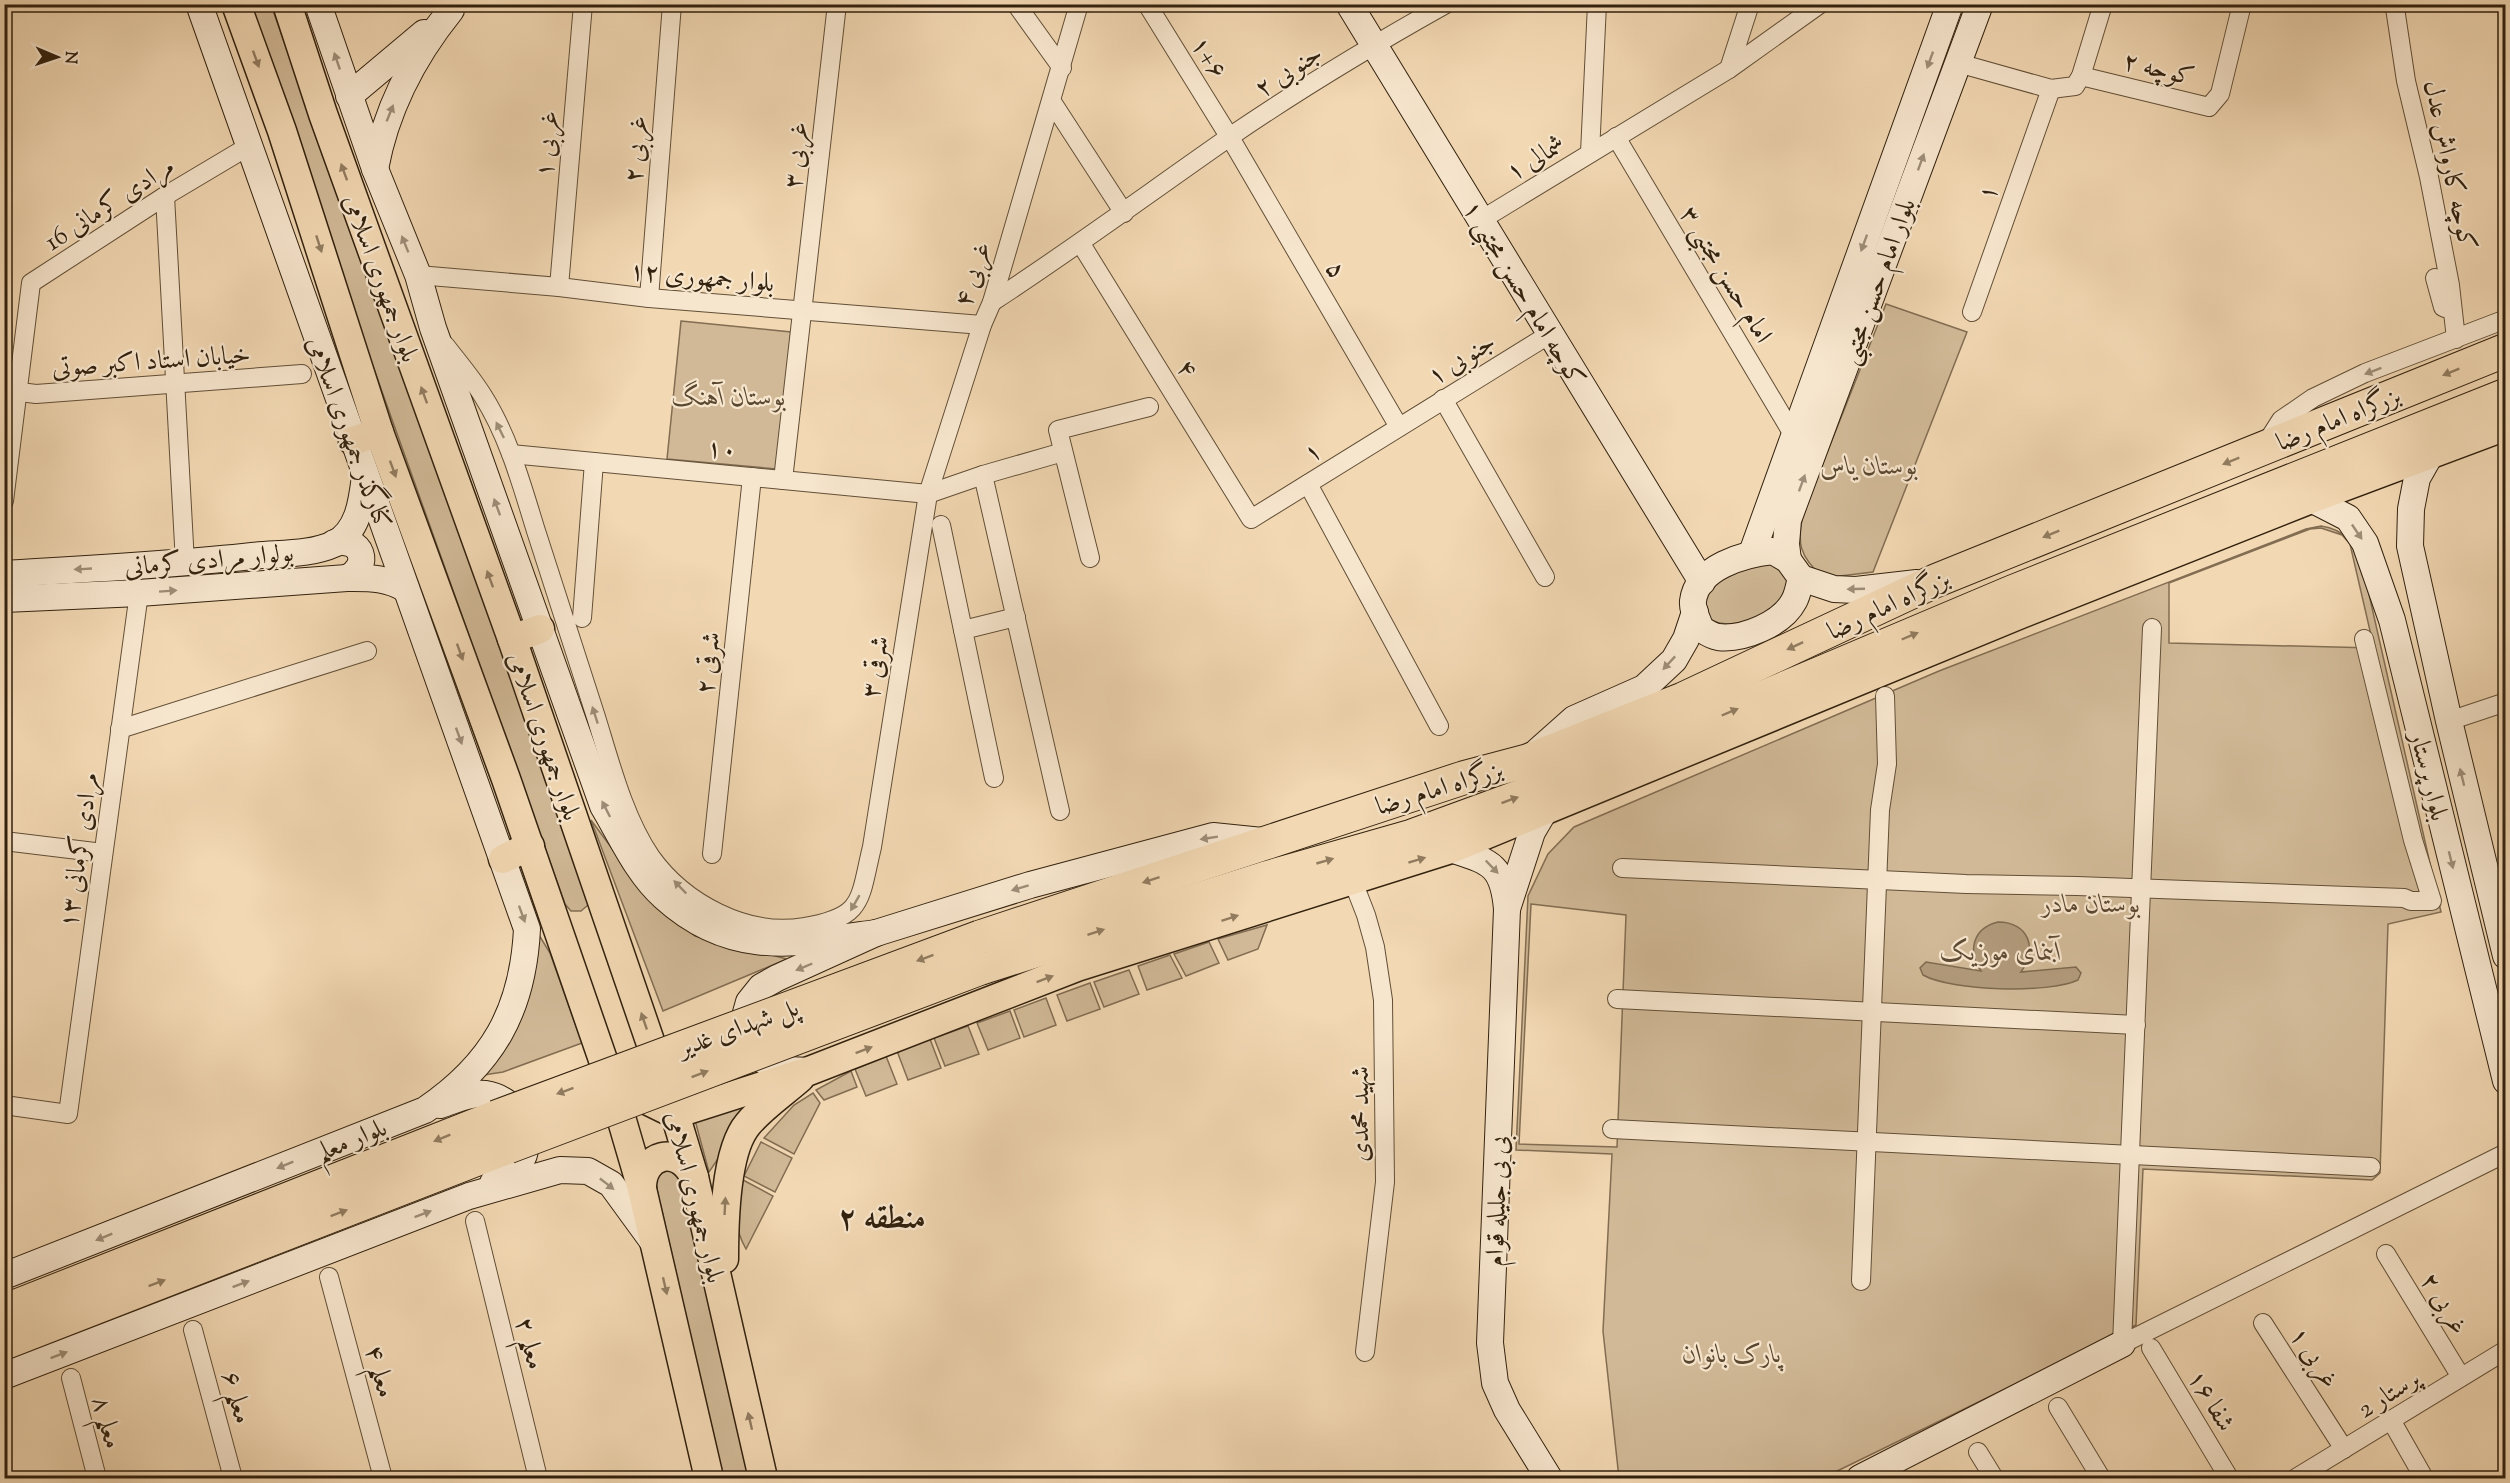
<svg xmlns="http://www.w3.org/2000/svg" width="2510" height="1483" font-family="'Sorts Mill Goudy',Amiri,serif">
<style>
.green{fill:#d1b997;stroke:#826d52;stroke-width:1.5;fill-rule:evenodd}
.water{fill:#b19a7b;stroke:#7e6a4f;stroke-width:1.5}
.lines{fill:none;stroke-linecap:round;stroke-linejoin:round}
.street-casing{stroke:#624f37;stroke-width:20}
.secondary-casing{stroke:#32210e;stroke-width:28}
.primary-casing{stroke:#32210e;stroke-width:31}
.highway-casing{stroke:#32210e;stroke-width:35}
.street{stroke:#f7e6ce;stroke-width:18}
.secondary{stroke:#f7e6ce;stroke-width:26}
.primary{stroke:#f2d8b3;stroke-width:28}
.highway{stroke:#f2d8b3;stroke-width:33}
.highway-bridge-casing{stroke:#32210e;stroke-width:35;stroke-linecap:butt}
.highway-bridge{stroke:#f2d8b3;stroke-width:33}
.oneway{fill:#927c60}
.oneway2{fill:#9e8d78}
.labels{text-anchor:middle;stroke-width:4.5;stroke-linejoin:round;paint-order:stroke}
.street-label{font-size:26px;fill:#32210e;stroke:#f7e6ce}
.park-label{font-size:26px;font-style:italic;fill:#5a4730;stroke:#f7e6ce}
.water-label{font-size:27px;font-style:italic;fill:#5e4b34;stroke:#f7e6ce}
.district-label{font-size:32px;font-weight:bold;fill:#32210e;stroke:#f7e6ce}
</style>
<rect width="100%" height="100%" fill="#f2d8b3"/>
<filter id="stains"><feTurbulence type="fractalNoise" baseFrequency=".00333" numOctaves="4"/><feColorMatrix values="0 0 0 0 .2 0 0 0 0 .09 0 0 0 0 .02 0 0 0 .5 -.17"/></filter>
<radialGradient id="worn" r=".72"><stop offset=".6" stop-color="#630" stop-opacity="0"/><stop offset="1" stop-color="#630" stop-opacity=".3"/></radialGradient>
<!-- green -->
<g class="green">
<polygon points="244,5 271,5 588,895 588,905 581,911 571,911 565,904"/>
<path d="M1886,304L1967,332L1873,572L1824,578C1799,557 1796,542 1804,511Z"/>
<polygon points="681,321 791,332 777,469 667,459"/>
<path d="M2321,526C2348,530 2353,545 2363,568L2441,912L2388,924L2380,1173L2372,1180L2143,1169L2136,1325L1823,1478H1619L1603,1331L1612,1154L1516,1150L1528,896L1548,854L1574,827L1939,671L2306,529ZM2321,528L2342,535L2350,544L2374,648L2169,643V583L2310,529ZM1531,904L1626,915L1617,1147L1519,1144Z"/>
<path d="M1771,563L1782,568L1788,580C1785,589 1783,598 1776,605C1760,619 1730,630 1711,620C1709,615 1705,608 1706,602C1706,579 1752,566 1771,563Z"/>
<polygon points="591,820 644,892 695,936 787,959 663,1011"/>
<polygon points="1267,925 1258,949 1228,960 1218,939"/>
<path d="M539,935L550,953L582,1043L503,1072L484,1075C493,1063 503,1051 511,1038C531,1007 535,970 539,935Z"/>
<polygon points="1209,942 1219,963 1186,976 1174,954"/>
<polygon points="1170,955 1182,978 1147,990 1138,966"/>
<polygon points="1129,970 1139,994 1104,1007 1094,982"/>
<polygon points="1090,983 1100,1009 1067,1021 1057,995"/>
<polygon points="1046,998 1056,1025 1024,1037 1014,1010"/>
<polygon points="1010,1011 1020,1038 988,1050 977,1023"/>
<polygon points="968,1026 979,1054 945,1066 934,1038"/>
<polygon points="930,1039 941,1068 908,1080 897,1051"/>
<polygon points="886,1056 897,1084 866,1096 855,1069"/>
<polygon points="851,1071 857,1087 824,1100 816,1090"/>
<polygon points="763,1093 709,1172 693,1113"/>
<polygon points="813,1093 820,1103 794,1154 764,1138 794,1105"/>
<polygon points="761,1142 792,1158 775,1192 744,1176"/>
<path d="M670,1170L680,1180L749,1478H723L656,1185C658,1175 659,1173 670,1170Z"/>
<path d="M743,1180L773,1196L746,1249C731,1223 738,1208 743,1180Z"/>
</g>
<!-- water -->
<path class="water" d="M1998,922C2029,922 2038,949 2021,972L2076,967L2081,973L2078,980C2049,994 1951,991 1923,975L1920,968L1926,962L1981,971C1967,951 1973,928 1998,922Z"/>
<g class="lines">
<!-- street casing -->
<g class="street-casing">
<g id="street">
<polyline points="1016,4 1062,68"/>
<polyline points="1147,4 1235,146 1399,427"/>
<polyline points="2399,4 2395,8 2406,81 2429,177 2450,285 2456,339"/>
<polyline points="1958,63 2051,89 2075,86 2081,76 2103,4"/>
<polyline points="1729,69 1750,4"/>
<polyline points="2081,76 2209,107 2220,94 2242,4"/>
<polyline points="1052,102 1124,213"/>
<polyline points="1616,137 1794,436"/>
<polyline points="1590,153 1597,4"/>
<polyline points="165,196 185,563"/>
<polyline points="1481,220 1729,69 1820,4"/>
<polyline points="1081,244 1251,519 1550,334"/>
<polyline points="418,275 559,287 649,298 982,325"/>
<polyline points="2435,278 2443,307 2445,308"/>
<polyline points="559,287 583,4"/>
<polyline points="649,298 672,4"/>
<path d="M992,302C1072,250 1149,193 1228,138C1298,90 1371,46 1446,4"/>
<polyline points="1972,312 2051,89"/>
<path d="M445,345C458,362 472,378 483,396C509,437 522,486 536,531C556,593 576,655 596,717C610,762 624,818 651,857C684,903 747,937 804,927C865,917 859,900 872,847L928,494L982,325L992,302L1079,4"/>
<polyline points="4,390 36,394 302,374"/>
<polyline points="1443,399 1545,577"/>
<polyline points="2265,445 2281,420 2313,398 2365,373 2506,319"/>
<polyline points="511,454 928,494 983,475 1063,452"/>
<polyline points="983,475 1060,811"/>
<polyline points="783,480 837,4"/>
<polyline points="1308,484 1439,726"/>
<polyline points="4,501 31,283 165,196 249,146"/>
<polyline points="941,525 994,778"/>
<polyline points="1090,558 1058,430 1149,407"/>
<polyline points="582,618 594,462"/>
<polyline points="2152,628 2122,1344 2506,1153"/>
<polyline points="963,630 1016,617"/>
<polyline points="2449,721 2506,702"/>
<polyline points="120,729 367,651"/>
<polyline points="4,841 103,853"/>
<polyline points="712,854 752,477"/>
<polyline points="1622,868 1966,884 2077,886 2404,898 2411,901 2432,901 2413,840 2364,639"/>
<polyline points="1352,879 1366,915 1375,947 1383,1000 1385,1182 1365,1352"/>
<polyline points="1617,999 2136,1025"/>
<polyline points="4,1105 68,1114 139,593"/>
<polyline points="1612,1129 2371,1167"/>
<polyline points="475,1221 538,1478"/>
<polyline points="2386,1254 2461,1377"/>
<polyline points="329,1277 383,1478"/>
<polyline points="1861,1281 1880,810 1887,764 1885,696"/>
<polyline points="2263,1323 2344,1449"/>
<polyline points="193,1330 233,1478"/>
<polyline points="2151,1348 2229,1478"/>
<polyline points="71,1378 97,1478"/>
<polyline points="2058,1407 2101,1478"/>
<polyline points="2391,1420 2424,1478"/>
<polyline points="1978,1452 1994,1478"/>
<polyline points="2296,1478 2506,1350"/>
</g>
</g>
<!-- secondary casing -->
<g class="secondary-casing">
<g id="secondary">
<path d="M318,4L375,169L418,275L433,328L603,806C621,836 637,873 664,897C731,958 795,944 876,933"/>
<polyline points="1349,4 1702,582"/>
<polyline points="349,96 424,33"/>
<path d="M375,169C386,109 413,57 451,10"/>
<polyline points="2430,455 2417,478 2411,509 2410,546 2449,721 2506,956"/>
<polyline points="2311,499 2348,518 2365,543 2392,620 2506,1081"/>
<path d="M334,543C362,536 372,566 347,578"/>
<path d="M1773,551L1788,560L1801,578C1799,585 1798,594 1794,601C1782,624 1743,640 1718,637C1712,636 1706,632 1701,629C1698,621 1692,610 1693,601C1697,567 1744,554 1773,551Z"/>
<polyline points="1752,553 1950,4"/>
<polyline points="1788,560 1786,544 1788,520 1980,4"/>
<path d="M4,574C87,569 170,565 252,556C278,553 310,555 334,544C359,531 362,500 365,476"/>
<polyline points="1801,578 1834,589 1856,590 1917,583"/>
<path d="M4,599L139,593L347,578C369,578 386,577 406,589"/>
<polyline points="1538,751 1574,719 1644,688 1674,660 1686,639 1695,612"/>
<path d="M1451,849C1490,862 1503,864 1507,909L1490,1343L1495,1383L1507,1410L1549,1478"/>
<polyline points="1507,909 1532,832 1545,810"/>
<polyline points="809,1071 788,1070 770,1065 755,1054 746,1038 744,1020 749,1002 761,987 777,978 876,933 1030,885 1213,836 1262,841"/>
<path d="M440,1105C453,1101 470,1092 485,1094C521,1099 541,1144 513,1172C508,1177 499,1180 493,1183"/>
<path d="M4,1276L425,1110C493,1064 523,1010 527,929L199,4"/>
<polyline points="4,1376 469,1196 560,1170 588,1171 611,1184 654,1243"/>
<polyline points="1860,1478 2122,1344"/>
</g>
</g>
<!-- primary casing -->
<g class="primary-casing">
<g id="primary">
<polyline points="236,4 282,131 379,432 506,779 611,1083 642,1189 709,1478"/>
<polyline points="287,4 323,114 512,639 675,1114 694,1177 763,1478"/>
<polyline points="353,441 379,432"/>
<polyline points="512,639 540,629"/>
<polyline points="503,859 530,846"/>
<polyline points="626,1090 675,1114 809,1071 1077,967 1451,849 2021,614 2311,499 2506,426"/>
<path d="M642,1189C641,1153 679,1144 694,1177"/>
<path d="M724,1259C724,1225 725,1151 748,1124C762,1107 783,1093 800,1078"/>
</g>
</g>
<!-- highway casing -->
<g class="highway-casing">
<g id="highway">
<polyline points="980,937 1463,778 1527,761 1683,699 1935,581 2506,350"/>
<polyline points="981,968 1269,877 1412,836 1584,773 2012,592 2506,395"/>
<polyline points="4,1311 496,1117"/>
<polyline points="4,1343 508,1147"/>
</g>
</g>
<!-- street -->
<use href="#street" class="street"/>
<!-- secondary -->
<use href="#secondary" class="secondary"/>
<!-- primary -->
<use href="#primary" class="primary"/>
<!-- highway -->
<use href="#highway" class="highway"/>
<!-- highway-bridge casing -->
<g class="highway-bridge-casing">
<g id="highway-bridge">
<polyline points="496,1117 980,937"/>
<polyline points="508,1147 981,968"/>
</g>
</g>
<!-- highway-bridge -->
<use href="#highway-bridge" class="highway-bridge"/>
</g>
<!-- one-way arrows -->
<defs><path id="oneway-solid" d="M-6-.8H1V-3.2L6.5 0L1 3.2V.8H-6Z" transform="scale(1.5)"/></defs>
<g class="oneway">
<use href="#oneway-solid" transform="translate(256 59) rotate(70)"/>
<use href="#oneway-solid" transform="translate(344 172) rotate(-110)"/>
<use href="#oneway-solid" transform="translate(319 244) rotate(72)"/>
<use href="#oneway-solid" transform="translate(2451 372) rotate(158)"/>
<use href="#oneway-solid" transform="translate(424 395) rotate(-110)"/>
<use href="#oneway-solid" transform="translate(2231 461) rotate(158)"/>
<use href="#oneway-solid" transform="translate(393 469) rotate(70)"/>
<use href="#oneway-solid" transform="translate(2051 534) rotate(158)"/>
<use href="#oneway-solid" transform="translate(490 579) rotate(-110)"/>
<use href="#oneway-solid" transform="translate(1910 636) rotate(-23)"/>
<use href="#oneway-solid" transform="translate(1795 646) rotate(155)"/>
<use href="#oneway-solid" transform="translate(460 652) rotate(70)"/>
<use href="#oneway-solid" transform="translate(1730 712) rotate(-23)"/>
<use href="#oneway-solid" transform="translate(1510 800) rotate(-20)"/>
<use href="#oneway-solid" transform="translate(1417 860) rotate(-17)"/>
<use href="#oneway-solid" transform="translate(1325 861) rotate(-16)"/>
<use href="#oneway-solid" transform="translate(1151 880) rotate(162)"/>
<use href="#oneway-solid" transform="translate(1230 918) rotate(-18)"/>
<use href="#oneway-solid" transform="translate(1096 932) rotate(-18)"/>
<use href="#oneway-solid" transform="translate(925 958) rotate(160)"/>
<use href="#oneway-solid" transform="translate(1045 979) rotate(-21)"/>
<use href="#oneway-solid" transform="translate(644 1021) rotate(-109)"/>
<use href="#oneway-solid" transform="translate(864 1050) rotate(-21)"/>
<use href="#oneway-solid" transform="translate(700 1074) rotate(-21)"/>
<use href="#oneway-solid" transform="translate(565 1091) rotate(160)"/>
<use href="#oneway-solid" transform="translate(442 1138) rotate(158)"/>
<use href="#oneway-solid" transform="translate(725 1206) rotate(-87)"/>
<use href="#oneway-solid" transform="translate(339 1213) rotate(-21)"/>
<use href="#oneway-solid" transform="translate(157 1283) rotate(-21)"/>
<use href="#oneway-solid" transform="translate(665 1286) rotate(77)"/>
<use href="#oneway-solid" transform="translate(750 1421) rotate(-103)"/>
</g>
<g class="oneway2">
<use href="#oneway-solid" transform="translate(1930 60) rotate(110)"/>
<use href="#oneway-solid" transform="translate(337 61) rotate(-109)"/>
<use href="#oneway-solid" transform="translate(390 113) rotate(-68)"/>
<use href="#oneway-solid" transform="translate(1921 162) rotate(-70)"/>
<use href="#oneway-solid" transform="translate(1864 243) rotate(110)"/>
<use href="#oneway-solid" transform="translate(405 244) rotate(-112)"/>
<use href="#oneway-solid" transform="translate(2373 371) rotate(159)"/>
<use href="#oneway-solid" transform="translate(500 430) rotate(-116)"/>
<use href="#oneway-solid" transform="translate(1802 483) rotate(-70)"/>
<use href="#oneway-solid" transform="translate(497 507) rotate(-110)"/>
<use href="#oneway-solid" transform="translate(2357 532) rotate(56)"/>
<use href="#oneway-solid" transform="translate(83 569) rotate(177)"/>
<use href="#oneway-solid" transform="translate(1856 589) rotate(178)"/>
<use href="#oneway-solid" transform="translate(168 591) rotate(-4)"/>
<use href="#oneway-solid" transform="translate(1669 663) rotate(133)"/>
<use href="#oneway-solid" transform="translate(595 715) rotate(-108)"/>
<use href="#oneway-solid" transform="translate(459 736) rotate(70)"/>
<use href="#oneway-solid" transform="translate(2462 777) rotate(-104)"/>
<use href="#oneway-solid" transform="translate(606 809) rotate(-117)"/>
<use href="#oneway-solid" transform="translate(1209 838) rotate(171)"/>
<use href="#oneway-solid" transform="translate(2451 860) rotate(76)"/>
<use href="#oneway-solid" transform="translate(1492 867) rotate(46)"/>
<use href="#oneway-solid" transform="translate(680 887) rotate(-134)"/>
<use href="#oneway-solid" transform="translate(1020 888) rotate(163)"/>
<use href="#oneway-solid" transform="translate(855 903) rotate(120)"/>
<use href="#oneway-solid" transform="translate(522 914) rotate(70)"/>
<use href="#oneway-solid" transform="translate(804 967) rotate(157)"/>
<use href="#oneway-solid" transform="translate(285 1165) rotate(158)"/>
<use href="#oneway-solid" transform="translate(607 1184) rotate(38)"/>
<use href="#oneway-solid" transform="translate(423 1214) rotate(-21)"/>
<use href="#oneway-solid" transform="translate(104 1237) rotate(158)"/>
<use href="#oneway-solid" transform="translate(241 1284) rotate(-21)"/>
<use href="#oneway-solid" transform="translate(59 1355) rotate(-21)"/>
</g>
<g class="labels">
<!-- street labels -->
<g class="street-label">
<text transform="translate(1210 57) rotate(58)" y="9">۱+۶</text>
<text transform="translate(2159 68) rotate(14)" y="9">کوچه ۲</text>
<text transform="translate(1288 70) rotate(-33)" y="9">۲ جنوبی</text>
<text transform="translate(546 144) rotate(-85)" y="9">۱ غربی</text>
<text transform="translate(635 149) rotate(-85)" y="9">۲ غربی</text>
<text transform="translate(795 155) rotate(-84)" y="9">۳ غربی</text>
<text transform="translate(1535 157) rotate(-31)" y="9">۱ شمالی</text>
<text transform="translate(2451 165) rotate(78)" y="9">کوچه کارواش عدل</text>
<text transform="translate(1987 192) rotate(-70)" y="9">۱</text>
<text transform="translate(109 203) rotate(-33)" y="9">مرادی کرمانی 16</text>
<text transform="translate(1337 269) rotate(60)" y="9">۵</text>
<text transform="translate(972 274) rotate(-71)" y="9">۴ غربی</text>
<text transform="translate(1727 274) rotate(59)" y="9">امام حسن مجتبی ۳</text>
<text transform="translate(702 276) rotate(5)" y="9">بلوار جمهوری ۱۲</text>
<text transform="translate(382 278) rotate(70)" y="9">بلوار جمهوری اسلامی</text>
<text transform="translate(1877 281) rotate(-70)" y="9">بلوار امام حسن مجتبی</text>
<text transform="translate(1525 293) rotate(59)" y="9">کوچه امام حسن مجتبی ۱</text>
<text transform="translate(1461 358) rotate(-32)" y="9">۱ جنوبی</text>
<text transform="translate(151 360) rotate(-4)" y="9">خیابان استاد اکبر صوتی</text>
<text transform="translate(1188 368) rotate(58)" y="9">۴</text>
<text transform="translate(2338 418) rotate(-22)" y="9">بزرگراه امام رضا</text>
<text transform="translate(350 432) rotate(70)" y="9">کنارگذر جمهوری اسلامی</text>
<text transform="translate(722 448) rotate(5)" y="9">۱۰</text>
<text transform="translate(1312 451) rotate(-32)" y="9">۱‍</text>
<text transform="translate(209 559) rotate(-5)" y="9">بولوار مرادی کرمانی</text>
<text transform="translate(1888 604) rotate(-25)" y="9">بزرگراه امام رضا</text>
<text transform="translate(707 663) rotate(-84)" y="9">۲ شرقی</text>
<text transform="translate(874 667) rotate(-81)" y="9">۳ شرقی</text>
<text transform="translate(545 736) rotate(71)" y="9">بلوار جمهوری اسلامی</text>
<text transform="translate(2430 776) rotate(76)" y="9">بلوار پرستار</text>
<text transform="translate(1439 787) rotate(-17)" y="9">بزرگراه امام رضا</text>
<text transform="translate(78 850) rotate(-82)" y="9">مرادی کرمانی ۱۳</text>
<text transform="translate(738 1027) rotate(-20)" y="9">پل شهدای غدیر</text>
<text transform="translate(1359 1114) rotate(-90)" y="9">شهید محمدی</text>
<text transform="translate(351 1139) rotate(-22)" y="9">بلوار معلم</text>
<text transform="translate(696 1197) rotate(76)" y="9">بلوار جمهوری اسلامی</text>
<text transform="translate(1496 1201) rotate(-88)" y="9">بی بی جلیله قوام</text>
<text transform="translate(2445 1303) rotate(59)" y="9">۲ غربی</text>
<text transform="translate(531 1343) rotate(76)" y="9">معلم ۲</text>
<text transform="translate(2315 1357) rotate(57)" y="9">۱ غربی</text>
<text transform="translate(381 1371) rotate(75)" y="9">معلم ۴</text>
<text transform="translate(2388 1393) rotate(-32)" y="9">پرستار 2</text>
<text transform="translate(238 1397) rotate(75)" y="9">معلم ۶</text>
<text transform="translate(2212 1400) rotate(59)" y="9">شفا ۱۶</text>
<text transform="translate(108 1422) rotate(75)" y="9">معلم ۸</text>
</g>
<!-- park labels -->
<g class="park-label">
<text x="729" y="405">بوستان آهنگ</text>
<text x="1869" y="474">بوستان یاس</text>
<text x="2091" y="912">بوستان مادر</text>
<text x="1732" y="1362">پارک بانوان</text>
</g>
<!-- water labels -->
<g class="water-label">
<text x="2001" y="960">آبنمای موزیک</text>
</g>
<!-- district labels -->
<g class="district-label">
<text x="882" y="1228">منطقه ۲</text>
</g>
</g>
<!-- margin -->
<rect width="2510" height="1483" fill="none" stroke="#f2d8b3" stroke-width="24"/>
<rect x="6" y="6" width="2498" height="1471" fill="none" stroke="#32210e" stroke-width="3"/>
<rect x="12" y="12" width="2486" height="1459" fill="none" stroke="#32210e" stroke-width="1.5"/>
<!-- north arrow -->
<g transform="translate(57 57) rotate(92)" stroke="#f7e6ce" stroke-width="4.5" paint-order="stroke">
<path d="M0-4.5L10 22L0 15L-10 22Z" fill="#32210e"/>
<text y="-9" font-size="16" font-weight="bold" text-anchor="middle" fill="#32210e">N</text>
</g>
<rect width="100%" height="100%" filter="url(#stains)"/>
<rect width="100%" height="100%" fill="url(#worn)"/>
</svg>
